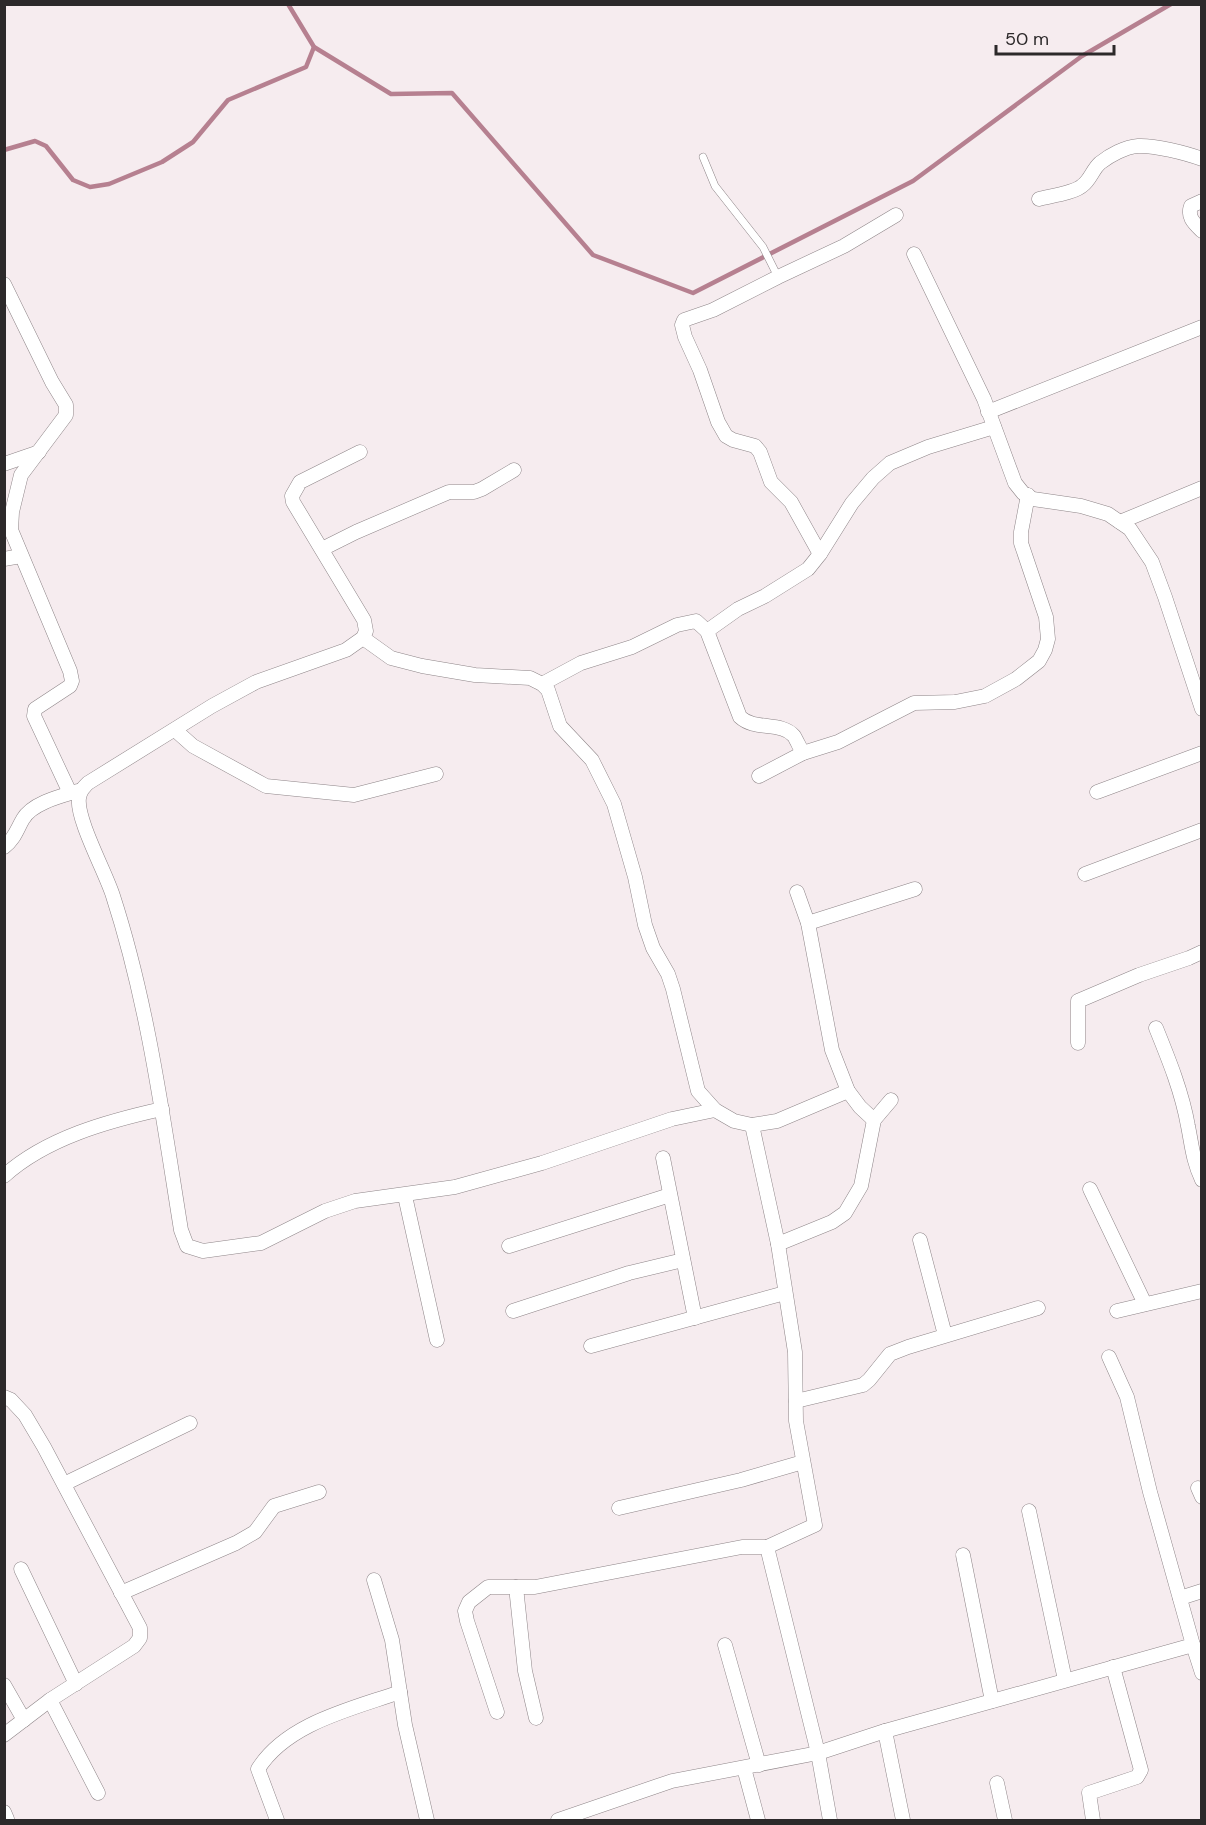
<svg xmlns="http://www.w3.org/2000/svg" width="1206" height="1825" font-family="'DM Sans',sans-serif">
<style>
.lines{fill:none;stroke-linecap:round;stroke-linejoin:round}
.stream{stroke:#b68090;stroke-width:4.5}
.lane-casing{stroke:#8e8588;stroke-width:8}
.street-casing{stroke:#8e8588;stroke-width:15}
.lane{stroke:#fff;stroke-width:7}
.street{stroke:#fff;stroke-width:14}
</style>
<rect width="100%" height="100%" fill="#f6ecef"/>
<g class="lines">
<!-- stream -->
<g class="stream">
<polyline points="288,4 314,47 391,94 452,93 593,255 693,293 913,181 1082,56 1171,4"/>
<polyline points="4,150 35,141 46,146 73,180 90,187 109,184 162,162 193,142 228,100 306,67 314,47"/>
</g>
<!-- lane casing -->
<g class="lane-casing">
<polyline id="lane" points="703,157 715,186 763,247 778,277"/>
</g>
<!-- street casing -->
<g class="street-casing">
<g id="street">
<path d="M1039,199C1050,196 1075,193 1083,185C1090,180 1093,169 1100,163C1110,155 1125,147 1138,146C1154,145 1186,153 1202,159"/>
<path d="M1202,201L1191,206C1187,217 1194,223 1202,231"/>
<polyline points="914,254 984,399 1015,483 1023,493 1033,499 1081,506 1108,514 1130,529 1152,562 1165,597 1202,709"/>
<polyline points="4,284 52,382 66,405 66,415 21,475 12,512 11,530 70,671 72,681 70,686 35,709 34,716 70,793"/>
<polyline points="988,412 1202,327"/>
<path d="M360,452L300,482L292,496L293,502L364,620L366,631L363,638L346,650L256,682L212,706L88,783C83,788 80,791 79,798C76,819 106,873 113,896C148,1004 163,1118 181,1230L187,1246L203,1251L261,1243L325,1211L355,1201L455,1187L542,1163L672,1119L715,1110"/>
<polyline points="4,464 39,452"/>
<polyline points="1120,522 1202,488"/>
<polyline points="322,549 356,532 449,492 474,492 482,489 514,470"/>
<polyline points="820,554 791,502 771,482 760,452 755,446 733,440 726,436 718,422 700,370 685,337 682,325 684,320 713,310 778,277 844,246 896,215"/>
<polyline points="4,559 21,556"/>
<polyline points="707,631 738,609 765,596 808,569 820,554 852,503 873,478 890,463 928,447 994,427"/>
<polyline points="363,638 391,658 422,666 475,675 530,678 542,684 548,690 560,726 592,760 614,804 635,877 645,925 653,948 668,974 673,989 698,1091 715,1110 734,1121 752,1125 777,1121 848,1091"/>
<path d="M542,684L581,663L632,647L677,625L696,621L707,631L740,717C755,731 781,721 794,736C797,741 800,748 803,753"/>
<polyline points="175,730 193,746 266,786 354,795 436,774"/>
<polyline points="759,776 803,753 838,742 914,703 955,702 985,696 1016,679 1039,661 1045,650 1048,639 1046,617 1021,543 1021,532 1028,495"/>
<polyline points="1097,792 1202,753"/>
<path d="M4,847C14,840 17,829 23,819C32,803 61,796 78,791"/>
<polyline points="1085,874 1202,830"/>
<polyline points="797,892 808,923 832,1050 848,1091 860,1107 874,1120"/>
<polyline points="808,923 915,889"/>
<path d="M1156,1028C1169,1060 1182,1092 1188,1126C1192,1146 1193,1161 1202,1180"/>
<polyline points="1078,1043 1078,1001 1139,975 1189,958 1202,952"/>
<polyline points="752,1125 778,1244 795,1352 796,1421 815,1525 767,1547 818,1753 885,1731"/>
<polyline points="663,1158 695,1318"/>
<path d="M4,1176C46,1138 108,1121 162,1109"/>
<polyline points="1090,1189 1145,1304"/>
<polyline points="405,1196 437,1340"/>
<polyline points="920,1240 945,1335"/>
<polyline points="778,1244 832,1222 845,1213 861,1186 874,1120 891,1100"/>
<polyline points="509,1246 670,1195"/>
<polyline points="513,1311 629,1273 683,1260"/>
<polyline points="1117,1311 1202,1291"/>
<polyline points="591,1346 785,1293"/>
<polyline points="4,1397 11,1400 25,1415 44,1447 140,1628 140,1638 134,1646 50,1700 4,1735"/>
<polyline points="796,1401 863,1385 869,1380 890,1354 908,1347 1038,1308"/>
<polyline points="64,1484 190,1423"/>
<polyline points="1198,1488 1202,1497"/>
<polyline points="619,1508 741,1480 803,1462"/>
<polyline points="1029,1511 1065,1680"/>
<polyline points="963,1555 992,1701"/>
<polyline points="21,1569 76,1684"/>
<polyline points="374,1580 392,1640 405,1725 427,1820"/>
<polyline points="516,1587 525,1671 536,1718"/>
<polyline points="121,1593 236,1543 255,1532 274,1506 319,1492"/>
<polyline points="1180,1598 1202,1591"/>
<polyline points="725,1645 759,1765"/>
<polyline points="1193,1645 1202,1673"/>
<polyline points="4,1685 24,1720"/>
<polyline points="50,1700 98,1793"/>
<polyline points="497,1712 467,1621 465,1611 469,1602 488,1587 535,1587 742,1547 767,1547"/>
<polyline points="744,1768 758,1820"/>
<polyline points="997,1783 1005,1820"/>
<polyline points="4,1812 7,1819 6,1820"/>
<path d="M277,1820L258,1769C287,1723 352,1709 400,1692"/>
<polyline points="558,1820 672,1781 818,1753 830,1820"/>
<polyline points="903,1820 885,1731 1193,1645 1150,1492 1127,1397 1109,1357"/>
<polyline points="1093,1820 1089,1793 1137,1777 1141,1770 1113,1667"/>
</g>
</g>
<!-- lane -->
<use href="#lane" class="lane"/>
<!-- street -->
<use href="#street" class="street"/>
</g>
<!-- border -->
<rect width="1206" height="1825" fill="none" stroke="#2c292a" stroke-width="12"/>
<!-- scale -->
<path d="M996 45v9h118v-9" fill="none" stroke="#2c292a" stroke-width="3"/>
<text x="1005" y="45" font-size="18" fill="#2c292a" stroke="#f6ecef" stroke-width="4.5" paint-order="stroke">50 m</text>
</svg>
